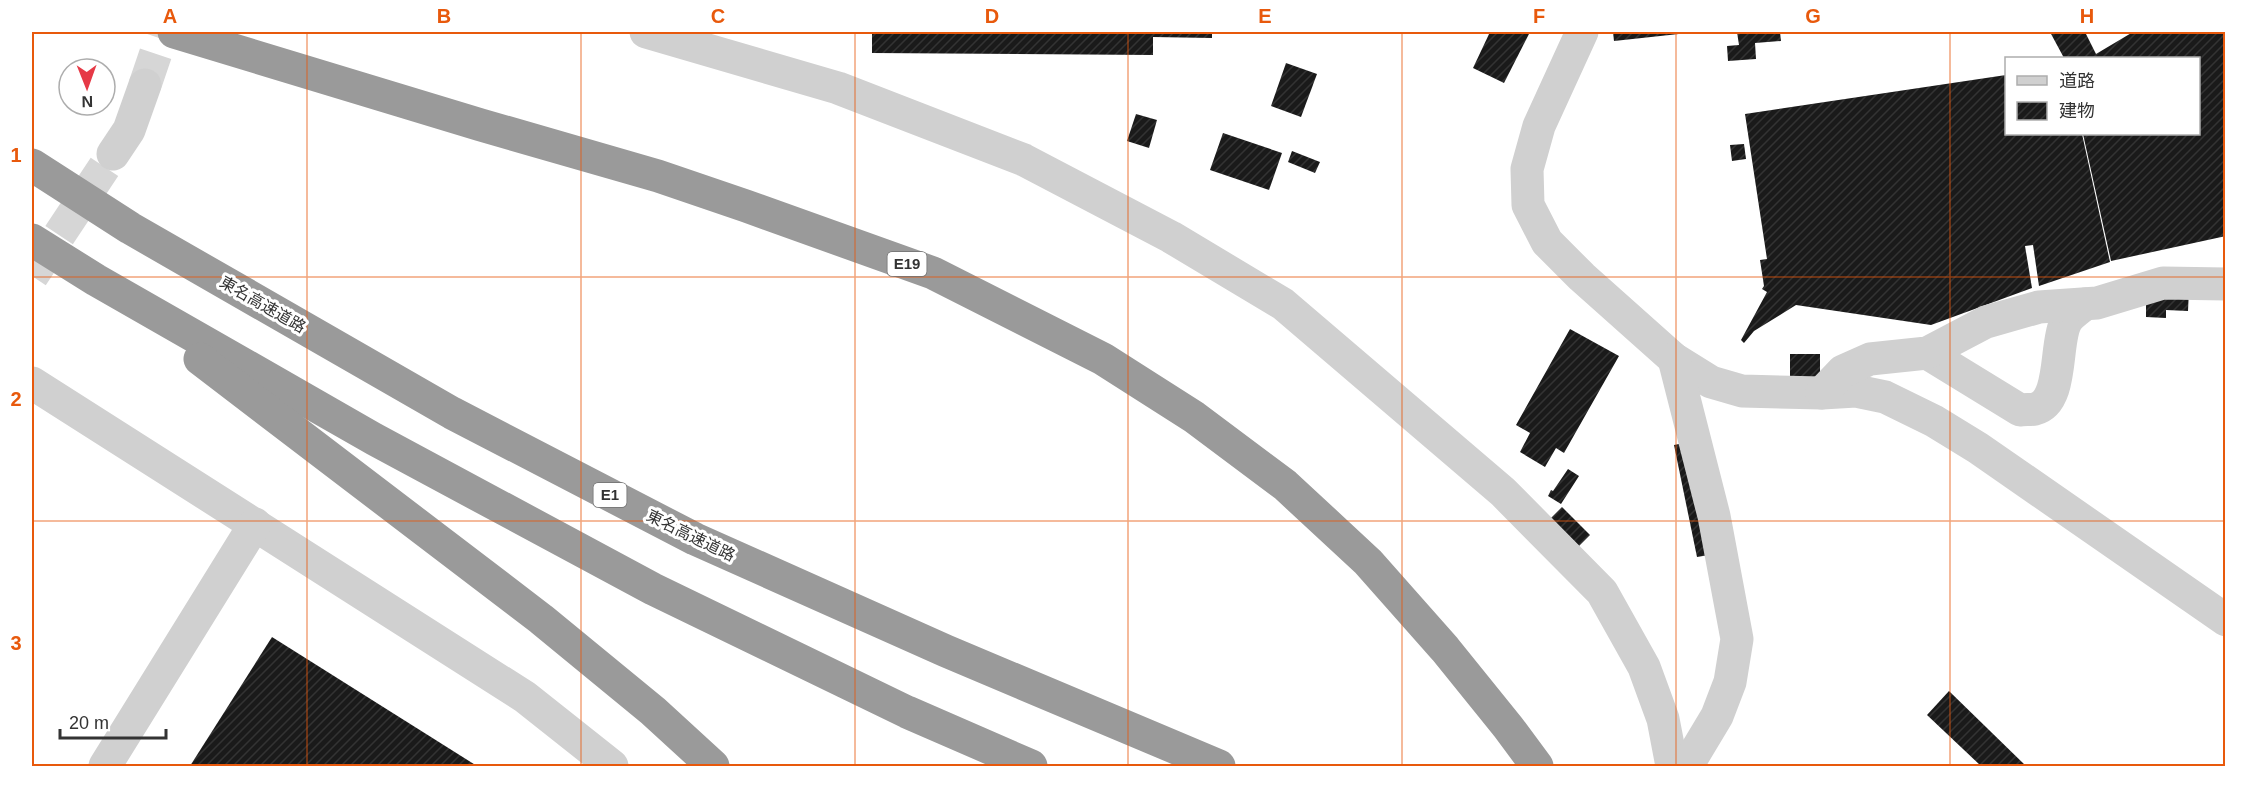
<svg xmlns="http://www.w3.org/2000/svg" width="2257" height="798" font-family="Helvetica,'Noto Sans JP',sans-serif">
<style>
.building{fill:url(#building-hatch)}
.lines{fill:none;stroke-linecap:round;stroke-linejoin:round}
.minor-tunnel{stroke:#d6d6d6;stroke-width:33;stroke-dasharray:33 16;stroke-linecap:butt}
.minor{stroke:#d0d0d0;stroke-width:33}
.highway{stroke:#9a9a9a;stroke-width:33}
.grid{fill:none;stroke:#e8590c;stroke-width:1.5;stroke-opacity:0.55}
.labels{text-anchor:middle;stroke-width:6;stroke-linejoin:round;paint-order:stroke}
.shield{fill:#fff;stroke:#707070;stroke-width:1.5}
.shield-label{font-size:15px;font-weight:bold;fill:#333}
.street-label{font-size:16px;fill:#333;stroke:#fff}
.neatline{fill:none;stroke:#e8590c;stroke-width:2}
.grid-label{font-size:20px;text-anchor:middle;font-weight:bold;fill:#e8590c}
</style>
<defs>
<pattern id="building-hatch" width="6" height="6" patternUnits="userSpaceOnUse" patternTransform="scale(1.5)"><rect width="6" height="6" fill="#1a1a1a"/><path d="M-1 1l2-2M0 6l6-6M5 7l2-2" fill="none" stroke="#333"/></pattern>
</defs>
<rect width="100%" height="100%" fill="#fff"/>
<!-- building -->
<g class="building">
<polygon points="872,32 1212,32 1212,38 1153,37 1153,55 872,53"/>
<polygon points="1490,32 1530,32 1504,83 1473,68"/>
<polygon points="1613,32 1688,32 1688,33 1614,41"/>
<polygon points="1737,32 1780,32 1781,41 1755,43 1756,59 1728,61 1727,46 1739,45"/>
<polygon points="2050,32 2085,32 2096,54 2133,32 2226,32 2226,236 2111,261 2083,134 2198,134 2198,58 2064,58"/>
<polygon points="1286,63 1317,74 1301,117 1271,106"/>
<polygon points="2006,75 2006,134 2082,134 2110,262 2039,286 2033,245 2025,246 2032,288 1931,325 1796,305 1754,331 1744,343 1741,340 1767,292 1762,289 1764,286 1760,260 1767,259 1745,114"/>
<polygon points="1136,114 1157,120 1149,148 1127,141"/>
<polygon points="1223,133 1282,153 1269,190 1210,170"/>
<polygon points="1744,144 1746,159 1732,161 1730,145"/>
<polygon points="1292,151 1320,162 1315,173 1288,162"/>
<polygon points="2189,289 2188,311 2166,310 2166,318 2146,317 2146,294"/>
<polygon points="1570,329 1619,356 1564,453 1556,448 1545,467 1520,452 1530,433 1516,425"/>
<polygon points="1790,354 1820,354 1820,378 1790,377"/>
<polygon points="1684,443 1709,555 1697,557 1674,445"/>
<polygon points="1568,469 1579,476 1561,504 1548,496 1551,490 1553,491"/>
<polygon points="1562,507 1590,535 1579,546 1551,518"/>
<polygon points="272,637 477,766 190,766"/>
<polygon points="1949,691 2026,766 1981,766 1927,715"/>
</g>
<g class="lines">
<!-- minor-tunnel -->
<g class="minor-tunnel">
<polyline points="145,85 163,32"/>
<polyline points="32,276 113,154"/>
</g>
<!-- minor -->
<g class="minor">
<polyline points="646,32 838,88 1024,160 1171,237 1283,304 1503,492 1602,592 1644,667 1663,719 1672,766"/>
<polyline points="1582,32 1539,126 1527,169 1528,205 1547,242 1582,277 1674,359 1711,382 1742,391 1822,393 1856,391 1885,397 1934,421 1978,448 2226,620"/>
<polyline points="113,154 129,130 145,85"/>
<path d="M1927,353L2020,410C2025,409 2030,410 2035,409C2063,402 2055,346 2065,324C2068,316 2078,310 2085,304"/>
<polyline points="1674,359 1714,516 1737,639 1730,682 1717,716 1687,766"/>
<polyline points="32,383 525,697 612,766"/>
<polyline points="1822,393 1843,371 1870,359 1927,353 1986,322 2039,307 2097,303 2163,283 2226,284"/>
<polyline points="105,766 255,524"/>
</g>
<!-- highway -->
<g class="highway">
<polyline points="174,32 481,125 658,176 746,206 933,273 1103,359 1194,417 1285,485 1368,562 1445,649 1508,727 1537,766"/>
<polyline points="32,165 130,228 452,413 695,539 946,651 1219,766"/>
<polyline points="32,240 96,280 374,439 653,589 907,712 1031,766"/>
<polyline points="200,359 541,619 653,711 713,766"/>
</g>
</g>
<!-- grid -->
<path class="grid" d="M307,32V766M581,32V766M855,32V766M1128,32V766M1402,32V766M1676,32V766M1950,32V766M32,277H2226M32,521H2226"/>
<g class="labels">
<!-- shield labels -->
<g class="shield">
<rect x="887.5" y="252" width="39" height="24" rx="4.5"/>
<rect x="593.5" y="483" width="33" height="24" rx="4.5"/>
</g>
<g class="shield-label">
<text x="907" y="269">E19</text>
<text x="610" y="500">E1</text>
</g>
<!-- street labels -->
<g class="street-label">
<text transform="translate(263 304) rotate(30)" y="6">東名高速道路</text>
<text transform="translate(691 535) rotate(26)" y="6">東名高速道路</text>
</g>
</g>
<!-- border -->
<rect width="2257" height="798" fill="none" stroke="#ffffff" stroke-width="66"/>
<!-- legend -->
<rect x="2005" y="57" width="195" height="78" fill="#ffffff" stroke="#adadad" stroke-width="1.5"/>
<rect x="2017" y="76" width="30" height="9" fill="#d0d0d0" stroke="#adadad" stroke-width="1.5"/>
<text x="2059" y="87" font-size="18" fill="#333333">道路</text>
<rect x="2017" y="102" width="30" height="18" fill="url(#building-hatch)" stroke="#adadad" stroke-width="1.5"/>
<text x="2059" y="117" font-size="18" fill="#333333">建物</text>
<!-- north arrow -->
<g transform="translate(87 87) rotate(179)"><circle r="28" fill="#ffffff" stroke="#adadad" stroke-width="1.5"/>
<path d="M0-4.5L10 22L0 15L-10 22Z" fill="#e63946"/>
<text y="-9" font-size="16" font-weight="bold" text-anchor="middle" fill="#333333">N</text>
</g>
<!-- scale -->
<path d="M60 729v9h106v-9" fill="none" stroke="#333333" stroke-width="3"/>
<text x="69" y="729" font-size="18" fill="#333333" stroke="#ffffff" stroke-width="4.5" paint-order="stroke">20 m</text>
<rect x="33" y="33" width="2191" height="732" class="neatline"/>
<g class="grid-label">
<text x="170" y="23">A</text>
<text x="444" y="23">B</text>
<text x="718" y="23">C</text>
<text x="992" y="23">D</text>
<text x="1265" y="23">E</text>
<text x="1539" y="23">F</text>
<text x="1813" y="23">G</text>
<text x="2087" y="23">H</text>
<text x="16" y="162">1</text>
<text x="16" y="406">2</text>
<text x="16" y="650">3</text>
</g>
</svg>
